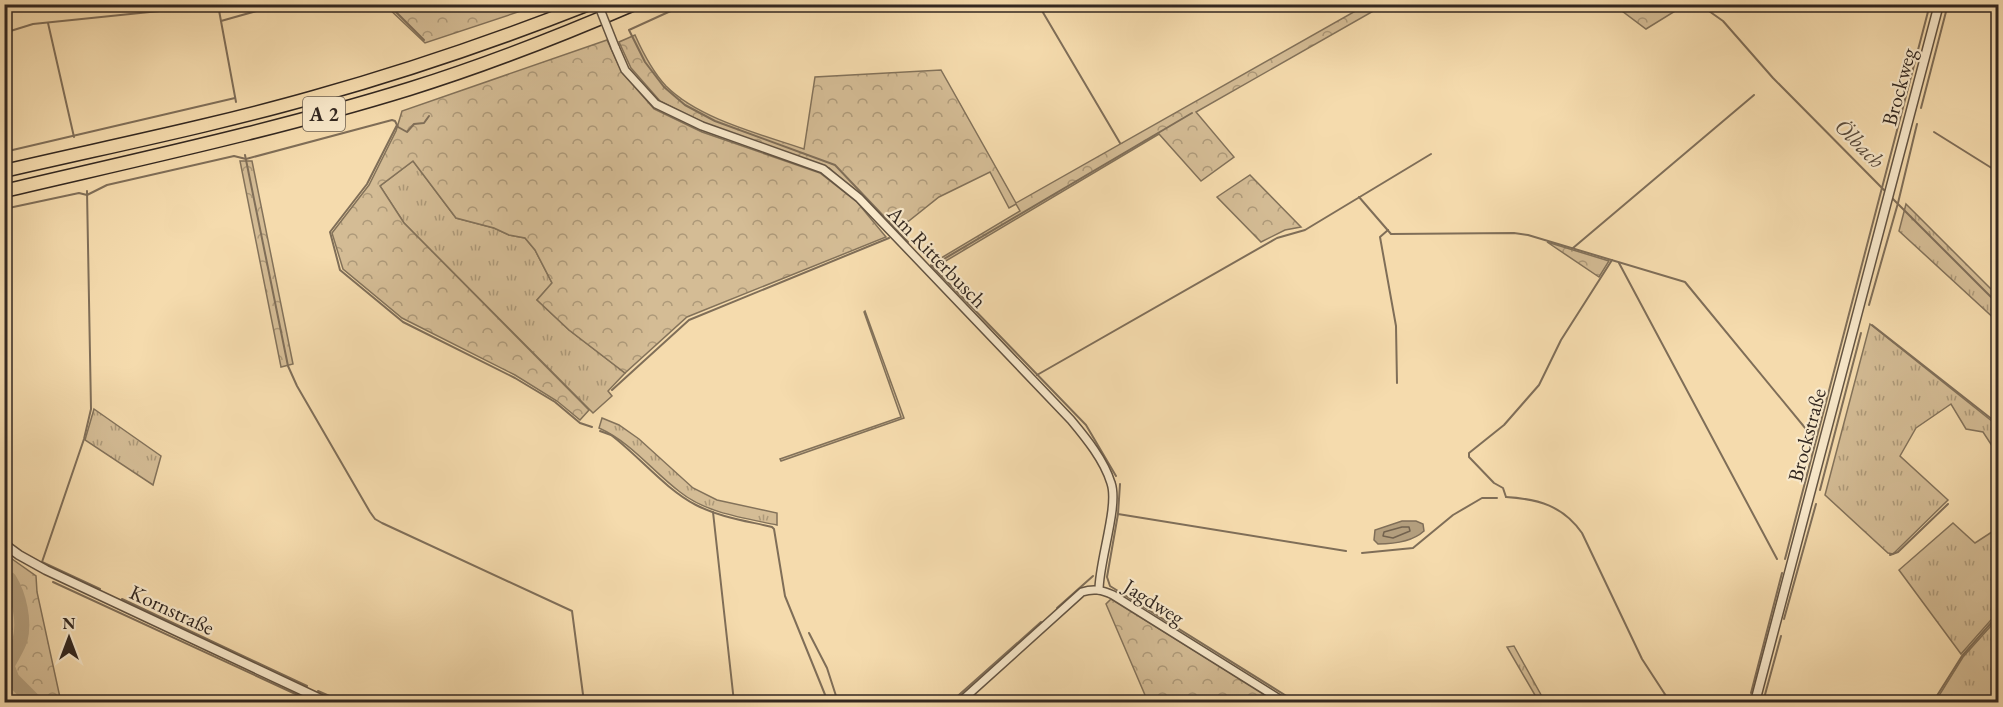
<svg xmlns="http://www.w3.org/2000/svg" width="2003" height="707" font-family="'EB Garamond',serif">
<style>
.grass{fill:url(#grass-tufts);stroke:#83725a;stroke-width:1.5}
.forest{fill:url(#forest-crowns);stroke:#83725a;stroke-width:1.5}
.water{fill:#b39e7d;stroke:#7f6e58;stroke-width:1.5}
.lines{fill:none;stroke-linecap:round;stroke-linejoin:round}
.shore{stroke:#72624e;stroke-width:1.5}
.stream{stroke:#7f6e58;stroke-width:2}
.river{stroke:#b39e7d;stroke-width:15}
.minor-casing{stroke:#635443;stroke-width:10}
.tertiary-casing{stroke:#635443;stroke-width:11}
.motorway-casing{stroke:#322720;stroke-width:15}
.minor{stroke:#f8e8ca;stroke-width:7}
.tertiary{stroke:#f8e8ca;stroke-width:8}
.motorway{stroke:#f5dbad;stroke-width:12}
.minor-bridge-casing{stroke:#635443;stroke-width:10;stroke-linecap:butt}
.minor-bridge{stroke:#f8e8ca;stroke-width:7}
.labels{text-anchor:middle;stroke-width:4.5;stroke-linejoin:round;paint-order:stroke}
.shield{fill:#f8e8ca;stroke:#6d6153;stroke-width:1.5}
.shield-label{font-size:20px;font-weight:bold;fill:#322720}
.street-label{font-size:21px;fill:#322720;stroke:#f8e8ca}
.water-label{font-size:22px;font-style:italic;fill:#594b3c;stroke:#f8e8ca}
</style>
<defs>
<pattern id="grass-tufts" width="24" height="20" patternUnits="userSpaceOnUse" patternTransform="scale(1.5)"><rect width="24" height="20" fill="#d4bc95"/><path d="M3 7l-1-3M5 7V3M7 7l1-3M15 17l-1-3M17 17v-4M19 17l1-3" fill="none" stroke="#ad9979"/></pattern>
<pattern id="forest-crowns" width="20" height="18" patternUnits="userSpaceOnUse" patternTransform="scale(1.5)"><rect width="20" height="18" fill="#d4bc95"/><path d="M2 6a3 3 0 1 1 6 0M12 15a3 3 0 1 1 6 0" fill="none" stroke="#ad9979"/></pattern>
</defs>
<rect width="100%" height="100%" fill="#f5dbad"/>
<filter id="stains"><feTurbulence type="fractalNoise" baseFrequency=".00333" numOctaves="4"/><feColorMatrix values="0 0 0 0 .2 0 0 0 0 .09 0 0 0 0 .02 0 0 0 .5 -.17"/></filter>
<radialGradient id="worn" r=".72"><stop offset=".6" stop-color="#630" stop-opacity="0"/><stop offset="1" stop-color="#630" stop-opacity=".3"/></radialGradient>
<!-- grass -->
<g class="grass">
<polygon points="413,161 456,218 494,228 509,235 525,238 535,250 552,283 537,300 569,330 625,373 608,391 612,396 593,413 404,223 380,186"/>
<polygon points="1906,204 1998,296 1998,322 1899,231"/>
<polygon points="865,311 904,418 781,461 780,459 901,417 864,312"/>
<polygon points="1870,324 1998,426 1998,455 1983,432 1966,429 1951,404 1916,428 1900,456 1948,500 1893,554 1888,553 1825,495"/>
<polygon points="94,409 161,456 153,485 85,440"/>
<path d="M602,418L619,425L639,439L693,488L717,500L777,513V525C744,518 706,513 680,492C652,471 632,443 599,428Z"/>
<polygon points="1953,523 1975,543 1998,528 1998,612 1961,654 1899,570"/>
<polygon points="1998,618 1998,702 1935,702 1963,657"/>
<polygon points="1514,646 1545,702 1539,702 1507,647"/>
</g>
<!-- forest -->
<g class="forest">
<polygon points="385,5 539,5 425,43"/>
<path d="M1366,5H1384L1196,112L1234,157L1201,181L1159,134L939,265L936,261L1020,211L1016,204L1009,208L990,172L939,197L895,232L862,197L829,168L704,123L660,101L631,68L619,42L635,35C643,53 652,71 666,86C699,119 760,134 804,149L815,77L941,70L1016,203Z"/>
<polygon points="1614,5 1685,5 1646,29"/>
<polygon points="607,40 622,72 654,109 702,132 820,173 857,202 886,237 687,317 625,373 569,330 537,300 552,283 535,250 525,238 509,235 494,228 456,218 413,161 380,186 404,223 589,410 580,420 557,401 515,375 402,318 343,269 332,233 369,185 396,131 402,111"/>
<polygon points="240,161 252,161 293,364 281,367"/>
<polygon points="1250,175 1301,227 1285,230 1261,242 1217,197"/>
<polygon points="1547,242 1609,261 1599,277"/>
<polygon points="5,554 36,576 37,592 61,702 12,702 5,688"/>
<polygon points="1111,599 1277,702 1148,702 1106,604"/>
</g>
<!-- water -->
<path class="water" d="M1402,521H1416L1423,524L1424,531C1412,542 1393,544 1378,544L1374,540L1375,530Z"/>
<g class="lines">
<!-- shore -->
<polygon class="shore" points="1402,527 1409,527 1410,531 1393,538 1383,536 1384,532"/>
<!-- stream -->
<g class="stream">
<polyline points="388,4 424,40"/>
<polyline points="686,4 629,30 645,62 664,87 685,105 715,121 835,165 908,242"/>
<polyline points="1038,4 1120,143"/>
<polyline points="1699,4 1723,21 1773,78 1886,192"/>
<polyline points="221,21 267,8 273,4"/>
<polyline points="48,23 74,137"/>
<polyline points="4,33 33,24 218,5 236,102"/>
<polyline points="1921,108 1948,4"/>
<polyline points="397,125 367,184 330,232 340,270 403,322 515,378 555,402 580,423 592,427"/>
<polyline points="1934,132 1998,172"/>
<polyline points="4,152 235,98"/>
<polyline points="245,155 288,366 297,386 370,512 375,519 382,523 572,611 584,702"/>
<polyline points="87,191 91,409 84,439 42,562 100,589"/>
<polyline points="1890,196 1998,304"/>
<polyline points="1359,197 1391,234 1514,233 1528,235 1685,282 1815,440"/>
<polyline points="4,209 79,193 87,195 107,185 234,156 246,159 392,120 395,121 398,127 407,132 414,124 424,123 429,116"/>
<polyline points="1388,230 1380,237 1396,326 1397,383"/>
<polyline points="1573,248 1754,95"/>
<polyline points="1619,263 1777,559"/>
<polyline points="931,265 1086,425 1116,476"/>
<polyline points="932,266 1192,113"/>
<polyline points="1869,305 1898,203 1917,124"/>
<polyline points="1872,325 1998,424"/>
<polyline points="1037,375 1277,238 1305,230 1431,154"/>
<polyline points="612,390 689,320 889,238"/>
<path d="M600,431L611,435C639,456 665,489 696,505C719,517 747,521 772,527L774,529L785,596L828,702"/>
<polyline points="1120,484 1118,514 1107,577 1110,586 1296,702"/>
<polyline points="1820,490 1861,333"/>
<polyline points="1506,497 1503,488 1494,483 1469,457 1469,453 1504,425 1539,385 1561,340 1612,260"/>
<path d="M1506,497C1539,499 1563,506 1582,533L1642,659L1670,702"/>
<polyline points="713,512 734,702"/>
<polyline points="1118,514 1346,551"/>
<polyline points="1362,553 1413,548 1453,515 1482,498 1497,498"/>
<polyline points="1890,555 1898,552 1948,504"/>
<polyline points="1785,559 1930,4"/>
<polyline points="53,582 302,697"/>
<polyline points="122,599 307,686"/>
<polyline points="1057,608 1093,576"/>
<polyline points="1784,619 1816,504"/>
<polyline points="809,633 827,668 838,702"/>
<polyline points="318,691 343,702"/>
<polyline points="1751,693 1782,573"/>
<polyline points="951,702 1041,622"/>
<polyline points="1763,702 1781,636"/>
<polyline points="1933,702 1962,656 1998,615"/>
</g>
<!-- river -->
<path class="river" d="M4,578L9,579C19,595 25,621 20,640C17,649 11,657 7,666L12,679L35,702"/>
<!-- minor casing -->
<g class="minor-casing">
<g id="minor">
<path d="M615,47L625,70L656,104L702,126L823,169L859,198L1071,420C1086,438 1104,460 1111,483C1119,506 1099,561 1099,590"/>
<path d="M960,702L1082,592C1094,588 1102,590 1113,595L1284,702"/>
</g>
</g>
<!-- tertiary casing -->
<g class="tertiary-casing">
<g id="tertiary">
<polyline points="4,544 19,555 46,570 327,702"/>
<polyline points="1755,702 1939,4"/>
</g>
</g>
<!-- motorway casing -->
<g class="motorway-casing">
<g id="motorway">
<path d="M4,171C107,147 212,126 314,97C407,71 498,40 589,4"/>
<path d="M4,191C140,159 276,130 409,89C486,65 560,36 634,4"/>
</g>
</g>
<!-- minor -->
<use href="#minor" class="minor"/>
<!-- tertiary -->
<use href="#tertiary" class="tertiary"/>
<!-- motorway -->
<use href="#motorway" class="motorway"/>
<!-- minor-bridge casing -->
<g class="minor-bridge-casing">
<polyline id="minor-bridge" points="598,4 615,47"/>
</g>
<!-- minor-bridge -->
<use href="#minor-bridge" class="minor-bridge"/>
</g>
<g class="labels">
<!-- shield labels -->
<rect class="shield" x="303" y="97" width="42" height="34" rx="4.5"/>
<g class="shield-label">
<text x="324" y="121">A 2</text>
</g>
<!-- street labels -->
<g class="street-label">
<text transform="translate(1899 87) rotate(-75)" y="7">Brockweg</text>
<text transform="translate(937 257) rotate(46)" y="7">Am Ritterbusch</text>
<text transform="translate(1807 435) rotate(-75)" y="7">Brockstraße</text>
<text transform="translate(1154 602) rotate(32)" y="7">Jagdweg</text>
<text transform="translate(172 610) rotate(25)" y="7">Kornstraße</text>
</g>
<!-- water labels -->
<g class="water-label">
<text transform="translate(1860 143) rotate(45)" y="8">Ölbach</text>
</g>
</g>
<!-- margin -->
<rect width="2003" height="707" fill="none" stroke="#f5dbad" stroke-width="24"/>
<rect x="6" y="6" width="1991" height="695" fill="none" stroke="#322720" stroke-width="3"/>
<rect x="12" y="12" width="1979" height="683" fill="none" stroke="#322720" stroke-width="1.5"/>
<!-- north arrow -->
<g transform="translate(69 638)" stroke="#f8e8ca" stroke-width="4.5" paint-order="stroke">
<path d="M0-4.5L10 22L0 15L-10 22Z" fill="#322720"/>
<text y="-9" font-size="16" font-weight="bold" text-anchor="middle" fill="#322720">N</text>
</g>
<rect width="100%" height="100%" filter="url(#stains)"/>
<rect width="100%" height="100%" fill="url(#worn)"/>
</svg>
